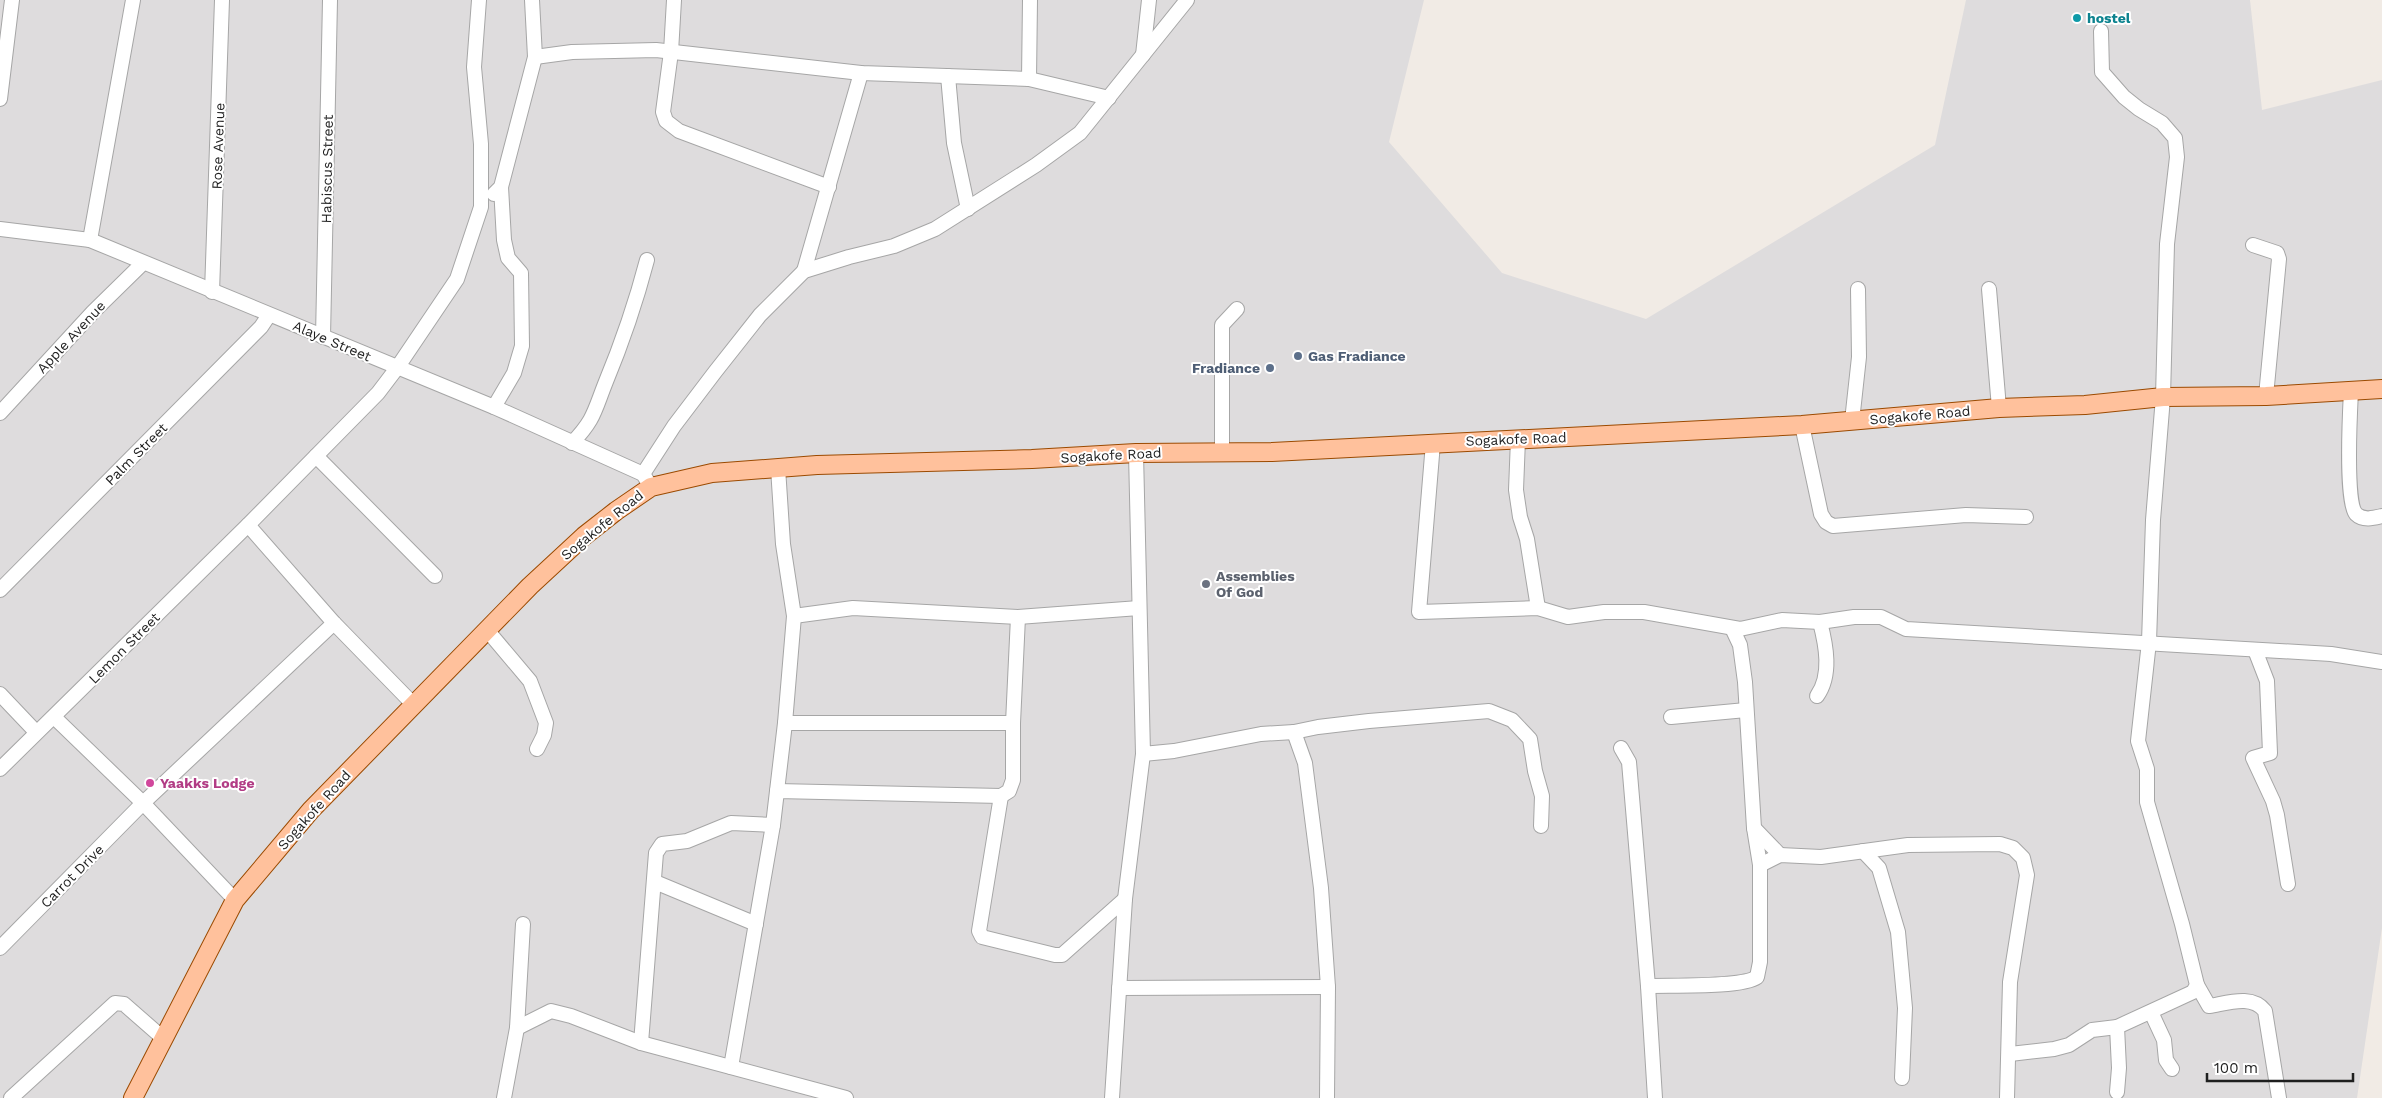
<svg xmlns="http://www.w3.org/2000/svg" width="2382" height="1098" font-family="'Work Sans',sans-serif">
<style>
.residential{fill:#dedcdd}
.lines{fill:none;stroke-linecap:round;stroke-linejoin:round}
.minor-casing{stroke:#a6a6a6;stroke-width:16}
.major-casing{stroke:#9b4a00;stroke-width:20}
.minor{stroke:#fff;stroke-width:14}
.major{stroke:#ffc19c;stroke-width:18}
.culture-dot{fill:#0f9aa8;stroke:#fff;stroke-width:2}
.service-dot{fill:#5c6f8a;stroke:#fff;stroke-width:2}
.worship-dot{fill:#6b7280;stroke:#fff;stroke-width:2}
.hotel-dot{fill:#d1479c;stroke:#fff;stroke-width:2}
.labels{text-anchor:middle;stroke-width:4;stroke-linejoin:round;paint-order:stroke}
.culture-label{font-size:14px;font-weight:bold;fill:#0d838f;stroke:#fff;text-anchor:start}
.street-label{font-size:14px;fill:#1f1f1f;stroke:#fff}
.service-label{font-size:14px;font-weight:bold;fill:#4e5e75;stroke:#fff;text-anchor:start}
.worship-label{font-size:14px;font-weight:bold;fill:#5b616d;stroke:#fff;text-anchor:start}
.hotel-label{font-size:14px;font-weight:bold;fill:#b23c85;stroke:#fff;text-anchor:start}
</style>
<rect width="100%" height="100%" fill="#f1ebe5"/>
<!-- residential -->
<polygon class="residential" points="0,0 1424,0 1389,142 1502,273 1646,319 1935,145 1966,0 2250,0 2262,110 2382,80 2382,928 2357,1098 0,1098"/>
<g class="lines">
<!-- minor casing -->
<g class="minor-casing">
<g id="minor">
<polyline points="674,0 671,52 663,112 666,121 679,131 829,187"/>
<polyline points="2101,31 2102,72 2124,97 2139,109 2162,123 2175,138 2177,157 2167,244 2163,397 2153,520 2149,642 2138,741 2147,769 2147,802 2182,924 2197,985 2193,992 2117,1027 2119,1068 2117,1092"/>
<polyline points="1143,55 1149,0"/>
<polyline points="535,57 572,52 656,50 861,73 1029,79 1109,98"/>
<polyline points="948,76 954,143 968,209"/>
<polyline points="1029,79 1030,0"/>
<polyline points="0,99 12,0"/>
<polyline points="494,194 501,187 535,57 532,0"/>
<polyline points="0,229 90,240 494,407 643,474 648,482"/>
<polyline points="90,240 133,0"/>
<polyline points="2253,245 2277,253 2279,259 2266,396"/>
<polyline points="804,271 861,73"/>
<polyline points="1989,289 1999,408"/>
<polyline points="212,292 222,0"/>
<polyline points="323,337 330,0"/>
<path d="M2351,391C2350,411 2345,502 2356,514C2363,521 2374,518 2382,516"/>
<polyline points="494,407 514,373 522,346 521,273 508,258 504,240 501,187"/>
<polyline points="0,413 93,312 143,263"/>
<polyline points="1852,421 1859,357 1858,289"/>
<polyline points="1802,425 1821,514 1826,522 1833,526 1966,515 2026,517"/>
<polyline points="1518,439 1516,490 1520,517 1527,539 1538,608"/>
<path d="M572,443C594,420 594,412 605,384C622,343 636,302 647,260"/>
<polyline points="1433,443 1419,612 1538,608 1568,617 1604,612 1644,612 1740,629 1782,620 1820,622 1854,617 1881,617 1906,629 2331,654 2382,662"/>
<polyline points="1222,452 1222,325 1237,309"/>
<polyline points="1136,453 1143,754 1174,751 1261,734 1294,732 1318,727 1369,721 1489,711 1512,720 1530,739 1535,771 1542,796 1541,826"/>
<polyline points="316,456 435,576"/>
<polyline points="643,474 674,426 715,372 760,315 804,271 849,257 894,246 935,229 1036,165 1080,133 1187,0"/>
<polyline points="248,525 334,623 413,704"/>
<polyline points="0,590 261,327 269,315"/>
<polyline points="794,616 853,608 1018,617 1139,608"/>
<polyline points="487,630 530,681 546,723 544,735 537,749"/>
<polyline points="2255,650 2267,681 2270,753 2253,758 2273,801 2277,815 2288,884"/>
<polyline points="0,694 36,732"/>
<path d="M1817,696C1832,675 1826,645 1820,622"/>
<polyline points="54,717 143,803 235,900"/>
<polyline points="1671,717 1746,710"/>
<polyline points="785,723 1013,723"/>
<polyline points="1294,732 1305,763 1321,888 1328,987 1327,1098"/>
<polyline points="1621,748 1629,762 1648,986 1655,1098"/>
<polyline points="0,769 248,525 378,393 397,368 457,279 481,207 481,144 474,67 479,0"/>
<polyline points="777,791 785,723 794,616 783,544 778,468"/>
<polyline points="1001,796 979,931 982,937 1055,955 1062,955 1125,899"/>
<polyline points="1754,828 1780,855"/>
<polyline points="1863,851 1879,868 1898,932 1905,1008 1902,1078"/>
<polyline points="1760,865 1780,855 1821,857 1908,845 2000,844 2013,848 2023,858 2027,875 2010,982 2007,1098"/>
<polyline points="655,882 756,924"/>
<polyline points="0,948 143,803 334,623"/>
<path d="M2197,985L2209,1006C2228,1003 2252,994 2265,1011L2279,1098"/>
<path d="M1648,986C1670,985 1742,988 1757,977L1760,962V865L1754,828L1745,682L1740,645L1732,628"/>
<polyline points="1119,988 1328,987"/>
<polyline points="2151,1012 2164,1040 2166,1060 2172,1069"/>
<polyline points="517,1028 551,1011 571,1016 641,1043 846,1098"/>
<polyline points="641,1043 656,853 662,844 687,841 731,823 773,825"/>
<polyline points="2010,1054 2054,1049 2069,1045 2092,1030 2117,1027"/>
<polyline points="731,1067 773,825 777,791 1001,796 1009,791 1013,780 1013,723 1018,617"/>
<polyline points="11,1098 115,1003 124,1004 164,1039"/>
<polyline points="504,1098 517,1028 523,924"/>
<polyline points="1112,1098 1125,899 1143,754"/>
</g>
</g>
<!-- major casing -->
<g class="major-casing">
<polyline id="major" points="133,1098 235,900 311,810 530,586 584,536 616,511 651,487 712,473 817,465 1032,459 1136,453 1272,452 1802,425 1999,408 2085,405 2163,397 2266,396 2382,389"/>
</g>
<!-- minor -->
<use href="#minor" class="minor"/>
<!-- major -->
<use href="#major" class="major"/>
</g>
<!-- markers -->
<circle class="culture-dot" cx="2077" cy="18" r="5"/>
<g class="service-dot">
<circle cx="1298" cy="356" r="5"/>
<circle cx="1270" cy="368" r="5"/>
</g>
<circle class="worship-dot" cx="1206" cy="584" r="5"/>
<circle class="hotel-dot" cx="150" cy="783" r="5"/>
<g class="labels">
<!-- culture labels -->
<g class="culture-label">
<text x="2087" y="23">hostel</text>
</g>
<!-- street labels -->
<g class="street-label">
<text transform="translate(218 146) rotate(-88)" y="5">Rose Avenue</text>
<text transform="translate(327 169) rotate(-89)" y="5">Habiscus Street</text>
<text transform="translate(71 337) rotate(-47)" y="5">Apple Avenue</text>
<text transform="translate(332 341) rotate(23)" y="5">Alaye Street</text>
<text transform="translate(1920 415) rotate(-5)" y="5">Sogakofe Road</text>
<text transform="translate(1516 439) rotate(-2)" y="5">Sogakofe Road</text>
<text transform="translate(136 454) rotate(-45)" y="5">Palm Street</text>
<text transform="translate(1111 455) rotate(-3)" y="5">Sogakofe Road</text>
<text transform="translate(602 525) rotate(-39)" y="5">Sogakofe Road</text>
<text transform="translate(124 648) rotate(-45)" y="5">Lemon Street</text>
<text transform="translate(314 810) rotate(-48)" y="5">Sogakofe Road</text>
<text transform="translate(72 876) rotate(-45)" y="5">Carrot Drive</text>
</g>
<!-- service labels -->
<g class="service-label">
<text x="1308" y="361">Gas Fradiance</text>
<text x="1260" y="373" text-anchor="end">Fradiance</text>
</g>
<!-- worship labels -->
<g class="worship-label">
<text x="1216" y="581">Assemblies<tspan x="1216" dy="16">Of God</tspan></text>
</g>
<!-- hotel labels -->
<g class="hotel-label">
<text x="160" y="788">Yaakks Lodge</text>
</g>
</g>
<!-- scale -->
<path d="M2207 1073v8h146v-8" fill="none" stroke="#1f1f1f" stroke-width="2.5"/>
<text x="2214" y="1073" font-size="15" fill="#1f1f1f" stroke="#ffffff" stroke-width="4" paint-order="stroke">100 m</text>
</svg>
